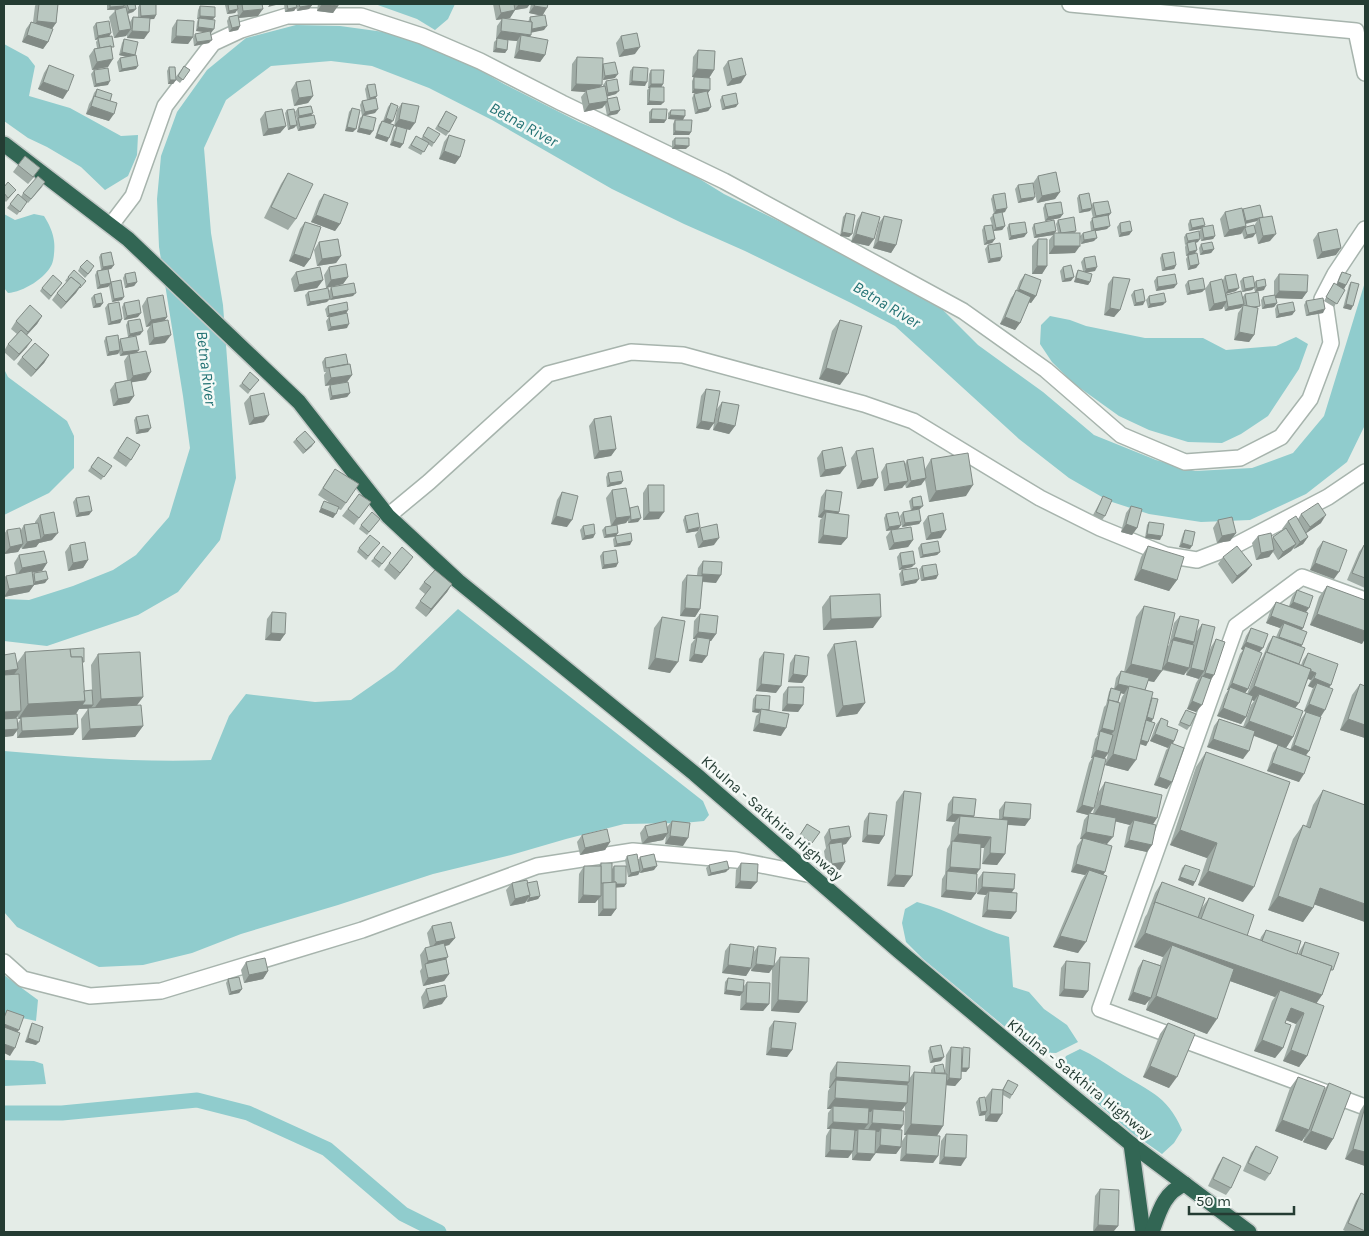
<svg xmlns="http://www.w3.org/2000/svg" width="1369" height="1236" font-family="Karla,sans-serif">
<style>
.water{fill:#90cccd}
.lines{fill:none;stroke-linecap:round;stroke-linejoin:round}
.canal{stroke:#90cccd;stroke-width:15}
.minor-casing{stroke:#a7b4ad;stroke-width:18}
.highway-casing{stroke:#c2c8c6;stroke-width:18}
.minor{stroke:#fff;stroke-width:15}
.highway{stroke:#326654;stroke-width:15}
.wall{fill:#9faba5;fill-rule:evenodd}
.shaded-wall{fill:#828b86}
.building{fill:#b9c7c0;stroke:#828b86}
.labels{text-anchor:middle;stroke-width:5;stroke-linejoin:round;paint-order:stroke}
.street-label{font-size:15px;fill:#243c33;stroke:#f4f9f6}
.water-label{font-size:16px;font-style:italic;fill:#237274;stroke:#f4f9f6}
</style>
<rect width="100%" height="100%" fill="#e4ece7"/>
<!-- water -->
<g class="water">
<polygon points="375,4 455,4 448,19 435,30 417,19"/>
<polygon points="296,25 340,26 406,35 450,53 504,84 579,122 643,149 690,173 724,194 791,227 943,310 978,345 1043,392 1094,435 1156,460 1195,471 1252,468 1293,453 1324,416 1365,282 1365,425 1347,462 1306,494 1250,520 1201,522 1149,514 1109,501 1069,478 1019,439 895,326 851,303 745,251 684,224 612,189 492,120 429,88 372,66 331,61 271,66 226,100 204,148 211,233 223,305 236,478 220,540 178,592 138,615 47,646 4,641 4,599 29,600 73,586 113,570 136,555 169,517 190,448 183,396 159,247 157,199 161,156 177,112 207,70 246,38"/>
<polygon points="4,44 28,57 35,66 29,96 70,108 121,136 138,135 137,155 128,176 105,190 81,167 47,147 28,138 4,121"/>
<path d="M4,214L15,220L34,214L44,216C49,224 53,232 54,241C55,247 54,259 52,264C46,278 23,292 8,293L4,288Z"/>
<polygon points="1050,316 1070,320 1086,326 1145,338 1203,338 1226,350 1276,346 1296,337 1308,344 1299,369 1268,416 1241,434 1222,443 1188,442 1149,430 1119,416 1073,383 1052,362 1040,344 1041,325"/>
<polygon points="4,369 8,377 67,421 74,436 74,468 49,493 4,515"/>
<path d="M458,609L703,801L709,815L704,821L683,823L624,824L566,839L511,855L433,874L338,905L241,934L192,953L143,965L99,967L17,927L4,912V751C73,757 142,763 211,760L229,716L246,694L315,702L351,700L394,670Z"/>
<path d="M917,902C949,910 977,928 1009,937L1013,987L1029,992L1044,1009L1067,1025L1078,1042L1056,1053L1032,1052L1010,1031L923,959L906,942L902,923L905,909Z"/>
<polygon points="4,975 38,1000 36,1021 4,1014"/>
<path d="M1080,1049C1093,1055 1105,1063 1117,1071C1147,1091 1167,1094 1182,1130L1174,1143L1162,1154L1132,1133L1060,1071L1066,1056Z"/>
<polygon points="4,1060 34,1061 43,1064 46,1084 4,1086"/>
</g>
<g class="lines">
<!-- canal -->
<polyline class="canal" points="4,1113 62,1113 197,1100 248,1113 327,1149 403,1214 439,1232"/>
<!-- minor casing -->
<g class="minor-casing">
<g id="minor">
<polyline points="1070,4 1356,31 1365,73"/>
<polyline points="111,225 133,196 165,106 213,43 241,30 287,16 361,16 422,36 480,61 562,103 724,181 963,311 1046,370 1121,435 1185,462 1240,458 1281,437 1310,399 1331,343 1326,309 1322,299 1335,274 1365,229"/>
<polyline points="388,516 429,482 548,374 631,352 683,355 864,404 913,421 1040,498 1100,528 1166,555 1197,560 1236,545 1328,497 1365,472"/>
<polyline points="1365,600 1302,577 1236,626 1100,1009 1365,1107"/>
<polyline points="4,962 23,979 90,996 161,991 362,930 537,866 633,851 736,860 812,875"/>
</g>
</g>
<!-- highway casing -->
<g class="highway-casing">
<g id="highway">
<polyline points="4,144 128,239 299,402 388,516 458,581 695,774 899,951 1075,1098 1131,1144 1249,1232"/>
<polyline points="1131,1144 1143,1232"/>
<path d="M1152,1232C1159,1212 1164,1192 1185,1184"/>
</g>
</g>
<!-- minor -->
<use href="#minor" class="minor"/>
<!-- highway -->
<use href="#highway" class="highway"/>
</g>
<!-- wall -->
<g class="wall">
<polygon points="36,4 58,4 56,23 52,29 48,42 43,49 22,42 26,29 31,22 33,22 35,6"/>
<polygon points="107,4 135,4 136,9 133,12 128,14 130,22 133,17 138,17 138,7 140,4 156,4 156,15 154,19 150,19 144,39 127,38 127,34 126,36 114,38 109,17 116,10 107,10"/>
<polygon points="226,4 263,4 258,16 239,18 240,26 238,30 229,32 227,21 229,17 238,15 237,10 235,13 227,14 225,5"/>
<polygon points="284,4 312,4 312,5 309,9 297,11 296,7 294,11 285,12"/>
<polygon points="318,4 338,4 333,13 317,11"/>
<polygon points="493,4 530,4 527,8 515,10 510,18 504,19 528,22 530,17 540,15 529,13 531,4 548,4 543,15 544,30 531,32 530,36 545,55 540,62 514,58 517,41 508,40 507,50 505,53 493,52 494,42 497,39 496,39 497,26 502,19 496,20"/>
<polygon points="200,6 215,17 213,19 211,33 210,32 209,43 194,46 193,38 195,34 206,32 196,31 197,22 198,19 197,19 198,10"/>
<polygon points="177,20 193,37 188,44 171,43 172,28"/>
<polygon points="96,23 109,36 112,50 108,67 92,70 89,56 94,49 97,48 96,42 98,39 95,40 93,27"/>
<polygon points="621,36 635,54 619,57 616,43"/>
<polygon points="124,39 135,55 134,56 136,69 119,72 117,62 120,58 127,57 119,55 122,43"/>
<polygon points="698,50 714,70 709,78 692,77 693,57"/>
<polygon points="577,57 602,65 603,64 615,78 603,80 602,76 600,87 603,86 603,85 606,81 616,94 607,96 607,99 620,110 617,114 607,116 605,105 602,108 584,112 581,97 585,92 571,91 572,64"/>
<polygon points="728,61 741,83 727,86 723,68"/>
<polygon points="49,65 63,99 38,89 44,73"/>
<polygon points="184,66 190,70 180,83 176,80 173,84 168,84 167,71 169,67 176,78"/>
<polygon points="633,67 645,86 629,85 630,71"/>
<polygon points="94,70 108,85 94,87 91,74"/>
<polygon points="651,70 663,84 661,87 661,105 647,105 647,90 649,88 648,88 649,74"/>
<polygon points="694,77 710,90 708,93 711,107 708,111 695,114 692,98 694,94 698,93 692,93 692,81"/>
<polygon points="296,82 313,96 308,103 294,106 291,90"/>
<polygon points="367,85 376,98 375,113 364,115 370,135 357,132 360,118 362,116 360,105 362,101 367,100 365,89"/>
<polygon points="97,89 110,101 109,121 86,114 89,104 92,99 94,93"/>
<polygon points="722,96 736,107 722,110 720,100"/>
<polygon points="391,103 390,124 387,142 375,138 379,125 382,121 383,121 388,107"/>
<polygon points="402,103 410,130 407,129 403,144 400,148 390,145 394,130 396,127 394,126 397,110"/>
<polygon points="298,108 311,116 314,128 298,131 296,125 294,128 288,130 285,113 287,110 296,121 297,120 295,112"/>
<polygon points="352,108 353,132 345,131 349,112"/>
<polygon points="652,109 666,120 664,123 649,123 649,112"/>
<polygon points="671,110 683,120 668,119 668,113"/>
<polygon points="446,111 449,132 446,136 435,129"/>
<polygon points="265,112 286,126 280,133 263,136 260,119"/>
<polygon points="675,120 691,132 689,135 673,135 673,124"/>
<polygon points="428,127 434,143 432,147 428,144 421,155 408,148 416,136 421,139"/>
<polygon points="449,135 460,157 455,164 439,159 444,142"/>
<polygon points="675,138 686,149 672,149 672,141"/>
<polygon points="18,165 35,176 28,184 13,172"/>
<polygon points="288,173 296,219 288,230 264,218 281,184"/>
<polygon points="1038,176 1060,192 1055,199 1037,203 1033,183"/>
<polygon points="1018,185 1033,200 1018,203 1015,189"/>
<polygon points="43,186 28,203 27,202 17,215 7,208 18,194 21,197 23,193"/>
<polygon points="4,187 16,190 6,202 4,200"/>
<polygon points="324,194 340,224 335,231 311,222 319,201"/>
<polygon points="993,195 1005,212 1002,213 1005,226 1002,230 993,231 995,239 992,243 984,245 982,230 984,226 992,225 990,218 994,214 991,199"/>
<polygon points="1079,195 1092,205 1093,203 1108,217 1107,229 1096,231 1094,241 1081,244 1080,236 1083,233 1091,231 1090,222 1093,218 1091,209 1090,211 1079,213 1077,198"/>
<polygon points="1045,204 1063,214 1060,218 1045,221 1043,208"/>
<polygon points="1243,210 1263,217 1270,241 1258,244 1254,226 1257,221 1246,224 1246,227 1253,237 1244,239 1242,232 1241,234 1224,237 1220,219 1225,212"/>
<polygon points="862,212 869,246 851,242 857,220"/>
<polygon points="846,213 852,234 849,237 840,236 843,217"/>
<polygon points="884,216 896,245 891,253 873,248 879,223"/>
<polygon points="1058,220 1076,231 1075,233 1075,253 1049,254 1049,240 1053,235 1034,238 1032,228 1034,224 1056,231 1055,233 1058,233 1056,224"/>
<polygon points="1190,220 1203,227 1215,236 1213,239 1201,241 1199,231 1201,229 1189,231 1188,224"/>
<polygon points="305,222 310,259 304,267 289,261 300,229"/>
<polygon points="1120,223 1132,231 1129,235 1119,237 1117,227"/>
<polygon points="1009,224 1027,233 1024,237 1009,240 1007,228"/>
<polygon points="1318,233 1336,255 1317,259 1313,240"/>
<polygon points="1186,234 1198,242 1196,243 1197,250 1195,254 1199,264 1196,268 1188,270 1186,259 1188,255 1186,256 1185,247 1186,244 1185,245 1184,237"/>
<polygon points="1038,239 1047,266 1042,274 1032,274 1032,246"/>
<polygon points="319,242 341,256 336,263 317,266 314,250"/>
<polygon points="1201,244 1214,249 1211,253 1200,255 1199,248"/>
<polygon points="988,245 1000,261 988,263 985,249"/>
<polygon points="101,254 114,265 111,269 108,269 111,282 122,300 112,302 109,286 97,289 95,275 97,271 101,270 99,257"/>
<polygon points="1162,254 1176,265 1174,269 1162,271 1160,258"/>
<polygon points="1084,258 1095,271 1086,272 1090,282 1088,285 1074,282 1076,274 1078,270 1083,271 1081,262"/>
<polygon points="80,267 92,270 85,278 78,271"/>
<polygon points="329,267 348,277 343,284 326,288 324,275"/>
<polygon points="1063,267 1071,281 1062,282 1060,271"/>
<polygon points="296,272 323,280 317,288 294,292 291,279"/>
<polygon points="1342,272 1346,285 1334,307 1324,301 1323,313 1306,316 1304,305 1306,301 1324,301 1334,283 1336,285 1340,275"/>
<polygon points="125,274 137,282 134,286 125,288 123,278"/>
<polygon points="1025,274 1036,296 1031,303 1029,302 1020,323 1015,330 1000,324 1011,298 1016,291 1020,281"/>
<polygon points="1279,274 1307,292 1302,299 1276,298 1277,303 1274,307 1262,309 1261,300 1263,297 1274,295 1274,281"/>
<polygon points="1225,276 1236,291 1226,294 1226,295 1242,298 1245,294 1258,309 1254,335 1249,342 1234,340 1238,313 1243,306 1243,304 1241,308 1225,311 1224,306 1222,309 1209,311 1205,289 1210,282 1223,280"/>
<polygon points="68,277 86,281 61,309 52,300 57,293 67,282 65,281"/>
<polygon points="1113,277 1120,310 1114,317 1104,315 1108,284"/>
<polygon points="1157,277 1174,288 1156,291 1154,281"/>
<polygon points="1243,278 1254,283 1256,281 1264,290 1255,292 1254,288 1252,290 1242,292 1240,281"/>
<polygon points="1188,281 1205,289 1202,292 1187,295 1185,285"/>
<polygon points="1351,282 1351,310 1343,308 1349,285"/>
<polygon points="62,283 49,300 40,291 42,288"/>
<polygon points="331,287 353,296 330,300 329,291"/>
<polygon points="1134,291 1143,305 1134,306 1131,295"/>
<polygon points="308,292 327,302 307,306 305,295"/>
<polygon points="94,295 103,303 100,307 93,308 91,298"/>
<polygon points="1149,296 1163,305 1148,308 1146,300"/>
<polygon points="147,298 167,317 164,321 165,343 149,345 147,331 150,326 146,327 142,306"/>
<polygon points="124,303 138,317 124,320 122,307"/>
<polygon points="108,304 122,319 120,323 108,325 105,308"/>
<polygon points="1277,305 1295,311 1292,315 1276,318 1275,309"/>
<polygon points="328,306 346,314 347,328 328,331 326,321 329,317 327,317 325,309"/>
<polygon points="42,316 37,324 27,335 27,347 14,361 4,352 4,351 8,344 17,334 11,329 16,321"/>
<polygon points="840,320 840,385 819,379 832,331"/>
<polygon points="128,321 140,335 128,337 126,325"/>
<polygon points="106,337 119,342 120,339 139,350 137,352 146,380 131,382 134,396 129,403 113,406 110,390 115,383 127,380 124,361 128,355 120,356 119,352 118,354 107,356 104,341"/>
<polygon points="49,355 44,363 31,377 17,364 22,357"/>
<polygon points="325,358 348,364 352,375 347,382 325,386 324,375 326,372 324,372 322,362"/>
<polygon points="242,383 256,383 248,394 239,386"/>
<polygon points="330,385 350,393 347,397 330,400 328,389"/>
<polygon points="706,389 715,419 717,409 722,402 735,426 729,434 713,430 714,423 709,430 696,428 701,396"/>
<polygon points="250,396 264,422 249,425 244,403"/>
<polygon points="136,417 148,432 136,434 134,420"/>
<polygon points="594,419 616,449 611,456 594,459 589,426"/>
<polygon points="127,437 131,460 126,467 113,458"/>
<polygon points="296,439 312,446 303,454 293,442"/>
<polygon points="822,451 840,474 820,477 817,458"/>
<polygon points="856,451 873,486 857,489 851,458"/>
<polygon points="98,457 112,466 101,480 88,471"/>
<polygon points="931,459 966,496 929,502 925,480 921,485 906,488 905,484 902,488 884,491 881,472 886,464 905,464 907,460 925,469"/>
<polygon points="608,473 623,481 621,484 607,487 606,477"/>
<polygon points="330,476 346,503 341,510 338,509 333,518 319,512 322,505 324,501 330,503 318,495"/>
<polygon points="648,485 659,519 643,520 643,493"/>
<polygon points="612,490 630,508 638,522 628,523 628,520 626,523 617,525 618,533 616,535 630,545 614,547 613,539 615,537 604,538 602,530 605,527 611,526 606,498"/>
<polygon points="826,490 839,512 838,514 847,538 841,545 818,543 820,520 822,518 818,517 821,497"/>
<polygon points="562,492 567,527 551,524 557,500"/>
<polygon points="359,494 371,502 354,525 342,516"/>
<polygon points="1103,496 1105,516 1102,520 1093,515 1101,500"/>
<polygon points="76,498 89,515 76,517 73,502"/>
<polygon points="912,498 920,509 919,509 921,521 919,524 902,527 900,516 903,512 911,511 909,501"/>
<polygon points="1131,506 1137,528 1132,535 1121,532 1126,513"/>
<polygon points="886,514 901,525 898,529 886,531 884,518"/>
<polygon points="1301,514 1321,523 1306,533 1308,537 1303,544 1294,549 1294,548 1291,551 1278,560 1273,552 1269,557 1256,560 1252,543 1258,536 1272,539 1273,537 1283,530 1282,529 1288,521 1298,519"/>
<polygon points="40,515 52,540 39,543 36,547 22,549 21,547 18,552 4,554 4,534 7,530 21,530 24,525 35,523 35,522"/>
<polygon points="685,516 698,531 686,533 683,520"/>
<polygon points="928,516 941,538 926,540 923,523"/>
<polygon points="380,519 367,535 359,529 361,525"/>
<polygon points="1218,520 1236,533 1230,541 1217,543 1213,528"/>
<polygon points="1149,522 1160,540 1145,538 1147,525"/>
<polygon points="583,526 595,534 593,538 582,540 580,530"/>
<polygon points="700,528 714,545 698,548 695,535"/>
<polygon points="891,530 913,540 908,547 889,550 886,537"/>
<polygon points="1185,530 1190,549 1179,547 1183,534"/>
<polygon points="1323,541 1334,579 1310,570 1317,549"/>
<polygon points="921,544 940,552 937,555 920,558 918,548"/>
<polygon points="70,545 88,560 83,568 68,571 65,552"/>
<polygon points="1364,545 1365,545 1365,588 1347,580 1359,552"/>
<polygon points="377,546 366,560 357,552 359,548"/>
<polygon points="1148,546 1177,580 1169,591 1134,580 1141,557"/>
<polygon points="603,552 618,563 616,567 602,569 600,556"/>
<polygon points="391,553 379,568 371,561 374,558"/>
<polygon points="900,553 912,567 899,570 897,557"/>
<polygon points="19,555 47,563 42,571 32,573 32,575 34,573 45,583 34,585 29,592 4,597 4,579 6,576 16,574 14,563"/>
<polygon points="1223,557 1252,565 1246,572 1232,584 1218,564"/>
<polygon points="703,561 716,583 702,582 700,609 695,617 680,616 682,582 687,575 697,575 698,568"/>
<polygon points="389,563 408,564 395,580 384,570"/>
<polygon points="922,566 938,575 936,579 921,581 919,570"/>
<polygon points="902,570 916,583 901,586 899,574"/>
<polygon points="424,582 452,584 447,592 426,617 415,608 425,594 419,589"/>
<polygon points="1327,586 1362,644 1310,625 1319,597"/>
<polygon points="1297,590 1305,612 1303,628 1302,630 1302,645 1301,647 1299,664 1301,665 1303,660 1308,653 1329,687 1309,751 1306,755 1299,782 1267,771 1273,753 1278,745 1290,750 1301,719 1306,712 1304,711 1312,690 1313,688 1308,686 1311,680 1308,679 1295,708 1293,737 1286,748 1254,736 1243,759 1207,747 1214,726 1219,719 1243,727 1251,705 1254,701 1252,700 1246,717 1241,724 1217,716 1225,695 1228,690 1227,690 1240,654 1243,650 1241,649 1246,636 1251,628 1260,652 1248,689 1245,693 1247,694 1259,663 1263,656 1268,644 1273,636 1276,637 1280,628 1266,623 1271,609 1276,602 1289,606 1292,597"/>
<polygon points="830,596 873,628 823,630 822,607"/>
<path d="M1144,606L1167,647L1169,645L1174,623L1180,616L1197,631L1202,624L1208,655L1211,647L1216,639L1211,680L1196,712L1187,709L1196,683L1201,675L1199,679L1186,675L1187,670L1184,675L1162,670L1154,682L1148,681L1145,690L1152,698L1151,722L1148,742L1146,746L1140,744L1128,771L1105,765L1108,754L1104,759L1098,793L1105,782L1153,825L1152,845L1147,852L1124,847L1128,827L1130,825L1115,821L1107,844L1102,843L1105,872L1103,875L1078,953L1053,947L1081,881L1085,875L1071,872L1077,846L1082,839H1080L1084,820L1088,815L1076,812L1089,763L1092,758H1091L1095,739L1098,735H1097L1104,707L1106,705L1109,692L1111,688L1114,689L1116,678L1121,671L1124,672L1136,617ZM1121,693L1124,694L1122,697L1120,703L1118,702ZM1098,794L1093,813H1090Z"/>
<polygon points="272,612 285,634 280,641 265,640 267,619"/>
<polygon points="700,614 716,634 711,641 710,641 702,663 689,661 691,644 695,639 693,639 694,621"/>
<polygon points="662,617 670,673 648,669 654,628"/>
<polygon points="834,644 865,703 857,714 836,717 827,655"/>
<path d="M25,652L83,664L84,691L92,690L91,665L98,654L143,697L136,705L143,726L135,737L82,740L81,719L88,709H79L76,714L78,728L73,735L17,738V731L13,736L4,737V655L17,663ZM17,716L18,719L21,718L18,723L16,718Z"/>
<polygon points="764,652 776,693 756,691 759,659"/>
<polygon points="795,655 807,676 802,683 788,682 790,663"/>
<polygon points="1360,684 1365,738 1340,730 1352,695"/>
<polygon points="788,687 803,705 798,712 782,711 783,694"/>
<polygon points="756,695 768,710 781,736 753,731 756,716 759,713 752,712 753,699"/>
<polygon points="1186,710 1190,726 1187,730 1178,725"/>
<polygon points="1161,718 1167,726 1174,741 1173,744 1167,789 1154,785 1166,750 1168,748 1150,741 1156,725"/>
<polygon points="1206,752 1243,902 1198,885 1207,858 1170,845 1196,767"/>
<polygon points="1323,790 1365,922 1314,904 1313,908 1303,922 1268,910 1293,839 1303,825 1306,826 1313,805"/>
<polygon points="904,791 912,876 904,887 887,886 896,802"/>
<polygon points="953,797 974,816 974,817 999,819 999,810 1005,802 1025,826 1007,825 1005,854 997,865 982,864 984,848 981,848 977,874 976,893 971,900 941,897 942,879 945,874 947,849 950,844 952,827 955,822 946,821 948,804"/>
<polygon points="869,813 884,836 879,844 862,842 864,821"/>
<polygon points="672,821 683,846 665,844 666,836 663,840 642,844 640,833 645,826 667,827"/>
<polygon points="807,824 820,832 809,847 797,839"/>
<polygon points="829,829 846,844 842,845 845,862 840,870 827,872 824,851 826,848 824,837"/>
<polygon points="582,835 610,842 605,850 580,855 577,842"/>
<polygon points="627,856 638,861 640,857 654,870 640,873 640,872 638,875 628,877 625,860"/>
<polygon points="601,863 612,869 614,866 626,884 624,887 616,887 616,909 611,916 598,916 598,899 595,903 578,903 579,874 584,866 599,866"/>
<polygon points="741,863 751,889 735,888 736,870"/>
<polygon points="709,865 726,872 708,876 706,868"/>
<polygon points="1185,865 1195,882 1193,886 1178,880 1182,868"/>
<polygon points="983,872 1012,893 1011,919 982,917 984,898 986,895 977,894 978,879"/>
<polygon points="1162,882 1201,909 1209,898 1247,936 1260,940 1261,937 1266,930 1298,954 1300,950 1305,942 1328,978 1322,995 1316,1003 1307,1056 1299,1067 1283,1061 1296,1024 1286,1020 1283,1048 1275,1058 1254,1051 1272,1001 1275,997 1230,981 1207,1034 1146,1010 1149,1000 1145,1005 1128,1000 1138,968 1143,960 1160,965 1163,957 1134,947 1145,917 1147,914 1155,893"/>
<polygon points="512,883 527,883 540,896 538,899 527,902 526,901 525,903 510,906 506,890"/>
<polygon points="432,926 455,938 449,945 445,946 446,959 449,974 444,981 423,986 420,971 422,968 420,955 425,948 430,947 427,933"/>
<polygon points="730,944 751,968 746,976 722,973 725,951"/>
<polygon points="758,946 774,965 780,957 799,1013 771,1011 772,969 769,973 751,971 753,953"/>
<polygon points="1066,961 1088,991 1083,998 1059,996 1061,968"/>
<polygon points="246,962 268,971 263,979 244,983 241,970"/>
<polygon points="728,978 744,986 747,982 769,1004 763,1011 740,1010 741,994 740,996 724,994 725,982"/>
<polygon points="228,979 242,989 239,993 229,995 226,983"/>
<polygon points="426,989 442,1004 423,1009 421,997"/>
<polygon points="774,1021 792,1050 787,1057 766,1055 769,1028"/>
<polygon points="32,1023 36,1045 25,1042 30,1027"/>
<polygon points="1168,1023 1169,1088 1143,1077 1160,1034"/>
<polygon points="930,1047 941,1061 930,1063 928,1051"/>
<polygon points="951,1047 969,1068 966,1072 961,1072 961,1079 955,1086 946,1085 943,1126 937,1136 938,1156 933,1163 900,1161 902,1141 906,1135 904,1135 905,1105 901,1111 900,1130 901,1147 896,1154 875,1153 875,1154 870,1161 852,1160 852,1153 848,1158 825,1157 826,1136 830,1129 827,1129 828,1113 831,1109 827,1109 828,1091 830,1088 829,1088 830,1073 837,1062 909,1079 914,1072 931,1073 931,1070 934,1066 945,1072 946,1055"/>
<polygon points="1298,1077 1324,1090 1329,1083 1333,1139 1326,1150 1303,1142 1305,1136 1302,1141 1275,1131 1290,1088"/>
<polygon points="1008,1080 1012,1095 1010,1099 1003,1095 997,1122 985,1121 985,1114 985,1115 979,1116 976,1102 979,1098 986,1104 986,1097 992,1089 1002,1090"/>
<polygon points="1365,1103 1365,1166 1345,1159 1360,1111"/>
<polygon points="946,1134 961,1166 939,1164 941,1141"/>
<polygon points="1256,1146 1270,1174 1265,1181 1243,1171 1251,1153"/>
<polygon points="1223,1157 1231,1188 1226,1195 1208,1186 1218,1165"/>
<polygon points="1100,1189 1118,1226 1113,1232 1093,1232 1095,1196"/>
<polygon points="1361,1193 1365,1195 1365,1232 1347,1232 1343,1230 1356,1201"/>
</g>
<!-- shaded-wall -->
<g class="shaded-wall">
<polygon points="270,4 280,4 268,7"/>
<polygon points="322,4 338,6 333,13 317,11"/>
<polygon points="519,4 530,4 527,8 515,10 510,18 496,20 501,13 514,10"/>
<polygon points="312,5 309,9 297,11 300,7"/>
<polygon points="124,6 122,9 107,10 110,7"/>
<polygon points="534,6 547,8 542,16 529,13"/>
<polygon points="297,7 294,11 285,12 288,9"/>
<polygon points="136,9 133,12 126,14 129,10"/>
<polygon points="238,9 235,13 227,14 229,11"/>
<polygon points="263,9 258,16 238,18 243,11"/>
<polygon points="156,15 154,19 138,20 141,16"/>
<polygon points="200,16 215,17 212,20 199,18 198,19 197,19"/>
<polygon points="37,21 56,23 51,30 32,28"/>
<polygon points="240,26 238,30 229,32 232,28"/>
<polygon points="547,26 544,30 530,33 532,29"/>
<polygon points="198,27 214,29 211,33 196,31"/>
<polygon points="131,29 126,36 114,38 119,31"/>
<polygon points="132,31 149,32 144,39 127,38"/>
<polygon points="501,31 531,35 526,42 521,35 517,41 496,39"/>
<polygon points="111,33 109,37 95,40 98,36"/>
<polygon points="27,35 48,42 43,49 22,42"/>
<polygon points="176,36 193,37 188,44 171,43"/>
<polygon points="212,40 209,43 194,46 197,42"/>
<polygon points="640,47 635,54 619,57 624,50"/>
<polygon points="496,48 507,50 505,53 493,52"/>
<polygon points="519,50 545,55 540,62 514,58"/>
<polygon points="122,52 135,55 132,58 119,55"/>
<polygon points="113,59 108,67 92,70 97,62"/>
<polygon points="138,66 136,69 119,72 122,69"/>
<polygon points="697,69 714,70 709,78 692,77"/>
<polygon points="618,74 615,78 603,80 605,76"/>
<polygon points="746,75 741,83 727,86 732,79"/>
<polygon points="170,80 176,80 173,84 168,84"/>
<polygon points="110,81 108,85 94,87 96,84"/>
<polygon points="632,81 647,82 645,86 629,85"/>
<polygon points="43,82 68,91 63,99 38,89"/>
<polygon points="576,84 602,85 596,92 586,90 585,92 571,91"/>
<polygon points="651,84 663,84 661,88 648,88"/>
<polygon points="694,89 710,90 707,94 692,93"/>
<polygon points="619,91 616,94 606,97 608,93"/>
<polygon points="313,96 308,103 294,106 299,98"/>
<polygon points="377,96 374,100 367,101 370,98"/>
<polygon points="608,101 602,108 584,112 589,104"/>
<polygon points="649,101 664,102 661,105 647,105"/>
<polygon points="738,104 736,107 722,110 725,107"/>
<polygon points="91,106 114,114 109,121 86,114"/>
<polygon points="711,107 708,111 695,114 698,110"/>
<polygon points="378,109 375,113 362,116 365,112"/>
<polygon points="620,110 617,114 607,116 610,112"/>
<polygon points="313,113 310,117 298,118 297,120 299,116"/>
<polygon points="670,115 685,116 683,120 668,119"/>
<polygon points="386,118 393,121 390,124 383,122"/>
<polygon points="399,119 415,123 410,130 394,126"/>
<polygon points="651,119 666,120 664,123 649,123"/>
<polygon points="316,124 314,128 298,131 300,127"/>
<polygon points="297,125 294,128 288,130 290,126"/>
<polygon points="286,126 280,133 263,136 268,129"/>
<polygon points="347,127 356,129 353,132 345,131"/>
<polygon points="359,128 373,131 370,135 357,132"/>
<polygon points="675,131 691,132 689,135 673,135"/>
<polygon points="377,134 389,138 387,142 375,138"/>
<polygon points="393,141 403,144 400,148 390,145"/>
<polygon points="675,145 689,146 686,149 672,149"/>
<polygon points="444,151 460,157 455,164 439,159"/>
<polygon points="1060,192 1055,199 1037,203 1042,196"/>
<polygon points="1035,197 1033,200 1018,203 1021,199"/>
<polygon points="1007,208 1005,212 994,214 996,210"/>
<polygon points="1092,208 1090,211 1079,213 1082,210"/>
<polygon points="1111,213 1108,217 1093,219 1096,216"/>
<polygon points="1063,214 1060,218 1045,221 1048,217"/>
<polygon points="316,215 340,224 335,231 311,222"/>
<polygon points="1263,217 1259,218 1257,221 1243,224 1246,221"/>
<polygon points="1205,225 1202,229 1202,227 1201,229 1189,231 1192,228"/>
<polygon points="1005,226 1002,230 993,231 996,228"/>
<polygon points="1110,226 1107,229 1091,232 1094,229"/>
<polygon points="1246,226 1241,234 1224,237 1229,230"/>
<polygon points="1056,231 1053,235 1034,238 1036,235"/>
<polygon points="1132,231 1129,235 1119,237 1121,233"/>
<polygon points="842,232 852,234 849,237 840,236"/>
<polygon points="1027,233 1024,237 1009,240 1011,236"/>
<polygon points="1256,233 1253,237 1244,239 1247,235"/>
<polygon points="856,234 874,239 869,246 851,242"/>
<polygon points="1276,234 1270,241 1258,244 1263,236"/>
<polygon points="1215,236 1213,239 1201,241 1204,238"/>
<polygon points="1097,238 1094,241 1081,244 1084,240"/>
<polygon points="995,239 992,243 984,245 987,241"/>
<polygon points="1200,239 1198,242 1187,244 1187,243 1185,245 1188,241"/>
<polygon points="878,241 896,245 891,253 873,248"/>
<polygon points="1054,246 1080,246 1075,253 1049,254"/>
<polygon points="1341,248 1336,255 1317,259 1322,252"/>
<polygon points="1214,249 1211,253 1200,255 1203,251"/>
<polygon points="1197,250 1194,254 1186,256 1189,252"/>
<polygon points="294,254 310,259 304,267 289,261"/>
<polygon points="341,256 336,263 317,266 322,259"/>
<polygon points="1002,257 1000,261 988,263 990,259"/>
<polygon points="1199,264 1196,268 1188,270 1190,266"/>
<polygon points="114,265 111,269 101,271 103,267"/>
<polygon points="1176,265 1174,269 1162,271 1165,268"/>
<polygon points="1037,266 1047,266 1042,274 1032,274"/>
<polygon points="1097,267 1095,271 1084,273 1086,269"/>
<polygon points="348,277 343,284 326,288 331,280"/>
<polygon points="1074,277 1071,281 1062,282 1065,279"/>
<polygon points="1076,278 1090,282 1088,285 1074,282"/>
<polygon points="323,280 317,288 294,292 299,285"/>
<polygon points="137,282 134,286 125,288 127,284"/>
<polygon points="1338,282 1346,285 1344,289 1336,286"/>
<polygon points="111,283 108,287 97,289 100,285"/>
<polygon points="1177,284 1174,288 1156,291 1158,287"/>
<polygon points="81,285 76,293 61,309 66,302"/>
<polygon points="1266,286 1264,290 1255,292 1257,288"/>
<polygon points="1255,287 1252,290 1242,292 1245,289"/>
<polygon points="1239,288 1236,291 1225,294 1228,290"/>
<polygon points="1019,289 1036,296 1031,303 1014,297"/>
<polygon points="1205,289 1202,292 1187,295 1190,291"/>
<polygon points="1279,291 1307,292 1302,299 1274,298"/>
<polygon points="356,293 353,296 330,300 333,297"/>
<polygon points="124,297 122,300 112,302 114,299"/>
<polygon points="330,299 327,302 307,306 310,302"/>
<polygon points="1145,301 1143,305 1134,306 1136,303"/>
<polygon points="1227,301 1222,309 1209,311 1214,304"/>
<polygon points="1166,302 1163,305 1148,308 1150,304"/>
<polygon points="103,303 100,307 93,308 96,304"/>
<polygon points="1277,303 1274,307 1262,309 1265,305"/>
<polygon points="1244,304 1241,308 1225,311 1228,307"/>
<polygon points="1346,304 1353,306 1351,310 1343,308"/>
<polygon points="1110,308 1120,310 1114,317 1104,315"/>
<polygon points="1325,309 1323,313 1306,316 1309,313"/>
<polygon points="348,310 346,314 327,317 329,314"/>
<polygon points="1295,311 1292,315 1276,318 1279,314"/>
<polygon points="141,313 138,317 124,320 127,316"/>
<polygon points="42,316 37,324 23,339 28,332"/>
<polygon points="167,317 162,324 152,323 150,326 146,327 151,320"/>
<polygon points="1005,317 1020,323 1015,330 1000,324"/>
<polygon points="122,319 120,323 108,325 111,322"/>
<polygon points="349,324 347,328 328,331 331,327"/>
<polygon points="143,331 140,335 128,337 130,334"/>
<polygon points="1239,332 1254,335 1249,342 1234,340"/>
<polygon points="171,335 165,343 149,345 154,338"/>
<polygon points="32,340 27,347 14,361 19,354"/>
<polygon points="120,350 118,354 107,356 109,352"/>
<polygon points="139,350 136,353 120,356 123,352"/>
<polygon points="49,355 44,363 31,377 36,370"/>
<polygon points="826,368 848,374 840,385 819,379"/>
<polygon points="151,372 146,380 128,383 133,376"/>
<polygon points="352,375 347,382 325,386 331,378"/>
<polygon points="350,393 347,397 330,400 332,396"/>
<polygon points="134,396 129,403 113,406 118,399"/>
<polygon points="269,415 264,422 249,425 254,418"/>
<polygon points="701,421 714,423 709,430 696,428"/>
<polygon points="718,422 735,426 729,434 713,430"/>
<polygon points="151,428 148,432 136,434 139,430"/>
<polygon points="315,442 312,446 303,454 306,450"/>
<polygon points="616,449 611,456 594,459 599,451"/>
<polygon points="846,466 840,474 820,477 825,470"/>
<polygon points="878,478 873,486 857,489 862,481"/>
<polygon points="926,478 921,485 906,488 911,481"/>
<polygon points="623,481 621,484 607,487 610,483"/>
<polygon points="908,481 902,488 884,491 889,484"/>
<polygon points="973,485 966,496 929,502 936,491"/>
<polygon points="923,506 920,509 911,511 913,507"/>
<polygon points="321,508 336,514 333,518 319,512"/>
<polygon points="824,510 839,512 834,519 826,512 822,518 818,517"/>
<polygon points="92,511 89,515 76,517 79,513"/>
<polygon points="649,512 664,512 659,519 643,520"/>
<polygon points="1326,515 1321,523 1305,534 1310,527"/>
<polygon points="556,516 572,520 567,527 551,524"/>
<polygon points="631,516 626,523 611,526 616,518"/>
<polygon points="641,518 638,522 628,523 631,520"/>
<polygon points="921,521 919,524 902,527 905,523"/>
<polygon points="1126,524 1137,528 1132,535 1121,532"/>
<polygon points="901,525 898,529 886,531 889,527"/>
<polygon points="700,527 698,531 686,533 688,530"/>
<polygon points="946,530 941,538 926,540 931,533"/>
<polygon points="58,533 52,540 39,543 36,547 22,549 27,542 41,539 44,535"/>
<polygon points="618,533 616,536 604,538 606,535"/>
<polygon points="1236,533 1230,541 1217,543 1222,536"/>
<polygon points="595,534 593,538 582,540 585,536"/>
<polygon points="1147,534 1162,536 1160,540 1145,538"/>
<polygon points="823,535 847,538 841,545 818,543"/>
<polygon points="1308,537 1303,544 1294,549 1300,542"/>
<polygon points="719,538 714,545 698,548 703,541"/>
<polygon points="913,540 908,547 889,550 894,543"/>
<polygon points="632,541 630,545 614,547 617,544"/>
<polygon points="1182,543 1192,546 1190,549 1179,547"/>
<polygon points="23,544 18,552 4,554 10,547"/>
<polygon points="1296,544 1291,551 1278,560 1283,552"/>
<polygon points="1274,550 1269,557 1256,560 1261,553"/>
<polygon points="940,552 937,555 920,558 923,555"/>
<polygon points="413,557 408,564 395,580 400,573"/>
<polygon points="88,560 83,568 68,571 73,563"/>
<polygon points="47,563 42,571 17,575 22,568"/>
<polygon points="618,563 616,567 602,569 604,565"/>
<polygon points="1315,563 1339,572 1334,579 1310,570"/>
<polygon points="915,564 912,567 899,570 902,566"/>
<polygon points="1252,565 1246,572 1232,584 1237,576"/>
<polygon points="1141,569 1177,580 1169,591 1134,580"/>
<polygon points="702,574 721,575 716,583 697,581"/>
<polygon points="938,575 936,579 921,581 924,578"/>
<polygon points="48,579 45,583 34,585 29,592 4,597 9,589 33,585 35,582"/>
<polygon points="919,579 916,583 901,586 904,582"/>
<polygon points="452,584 447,592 426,617 431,609"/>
<polygon points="1293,602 1309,608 1304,615 1287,609"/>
<polygon points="685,608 700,609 695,617 680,616"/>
<polygon points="1317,614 1365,631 1365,639 1362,644 1310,625"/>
<polygon points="1271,616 1303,628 1298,635 1284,623 1280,628 1266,623"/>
<polygon points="881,617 873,628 823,630 831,619"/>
<polygon points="698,632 716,634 711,641 696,640 697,637 695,639 693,639"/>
<polygon points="271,633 285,634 280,641 265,640"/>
<polygon points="1174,637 1194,642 1189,650 1173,640 1169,644"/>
<polygon points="1279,637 1302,645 1297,653 1274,644"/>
<polygon points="1246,642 1263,648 1257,655 1245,646 1243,650 1241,649"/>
<polygon points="694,654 707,656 702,663 689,661"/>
<polygon points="655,658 678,662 670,673 648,669"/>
<polygon points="1167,662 1189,668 1184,675 1162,669"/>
<polygon points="1131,664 1162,671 1154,682 1123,675"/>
<polygon points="1191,668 1204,671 1199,679 1186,675"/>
<polygon points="1302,668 1316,673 1311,680 1297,675"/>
<polygon points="18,669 10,680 4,681 4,671"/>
<polygon points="1205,673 1214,675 1209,683 1200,680"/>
<polygon points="793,674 807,676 802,683 788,682"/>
<polygon points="1314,678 1331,685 1326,692 1317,683 1313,688 1308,686"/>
<polygon points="1232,683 1248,689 1243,696 1230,687 1228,690 1227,690"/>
<polygon points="761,684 781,686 776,693 756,691"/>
<polygon points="1118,684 1129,686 1124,694 1113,691"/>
<polygon points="1254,686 1299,703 1291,714 1259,694 1254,701 1246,697"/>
<polygon points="143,697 135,708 93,710 101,699"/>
<polygon points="85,701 93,705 91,708 79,709 75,715 18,719 28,704"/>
<polygon points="1192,701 1202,705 1196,712 1187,709"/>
<polygon points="865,703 857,714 836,717 843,706"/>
<polygon points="787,704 803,705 798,712 782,711"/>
<polygon points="1309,704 1325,710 1320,718 1304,711"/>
<polygon points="1223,708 1246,717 1241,724 1217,716"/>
<polygon points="755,709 761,709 759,713 752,712"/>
<polygon points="21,711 14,721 4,722 4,712"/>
<polygon points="1145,717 1153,719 1151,723 1143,721"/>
<polygon points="1348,719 1365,725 1365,738 1340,730"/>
<polygon points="1249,721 1293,737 1286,748 1242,731"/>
<polygon points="759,723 786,728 781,736 753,731"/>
<polygon points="143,726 135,737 82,740 90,729"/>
<polygon points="78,728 73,735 17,738 22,731"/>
<polygon points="1102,728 1114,731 1108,738 1100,731 1097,735"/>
<polygon points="18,729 13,736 4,737 4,730"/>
<polygon points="1155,734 1174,741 1169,748 1171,743 1168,748 1150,741"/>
<polygon points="1139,739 1148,742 1146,746 1137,743"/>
<polygon points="1213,739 1249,751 1243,759 1207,747"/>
<polygon points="1294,745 1309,751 1304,758 1289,752"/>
<polygon points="1096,750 1108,753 1103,761 1094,756 1092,758 1091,758"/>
<polygon points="1113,754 1136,760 1128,771 1105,765"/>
<polygon points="1272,763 1304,774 1299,782 1267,771"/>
<polygon points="1159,777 1172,782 1167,789 1154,785"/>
<polygon points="1082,805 1094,808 1089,815 1089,813 1088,815 1076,812"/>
<polygon points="1100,805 1157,818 1150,829 1134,820 1130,825 1093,816"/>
<polygon points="952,814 974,816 969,823 960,816 955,822 946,821"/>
<polygon points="1003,817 1030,819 1025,826 998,824"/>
<polygon points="1180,830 1217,843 1207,858 1170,845"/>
<polygon points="1086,832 1113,837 1107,844 1080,839"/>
<polygon points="668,833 663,840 642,844 648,837"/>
<polygon points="958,834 991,837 984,848 952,846 952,843"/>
<polygon points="867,835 884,836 879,844 862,842"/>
<polygon points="670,836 688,838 683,846 665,844"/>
<polygon points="851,837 846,844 829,847 829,844 826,848 831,840"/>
<polygon points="1129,840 1152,845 1147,852 1124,847"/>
<polygon points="610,842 605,850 580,855 585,848"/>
<polygon points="990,853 1005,854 997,865 982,864"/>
<polygon points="845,862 840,870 827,872 832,864"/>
<polygon points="1076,864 1105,872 1100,879 1089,870 1085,875 1071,872"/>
<polygon points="657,866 654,870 640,873 643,869"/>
<polygon points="950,867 980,869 974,877 947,871 945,874"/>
<polygon points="729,869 726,872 708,876 711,873"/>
<polygon points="640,871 638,875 628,877 631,873"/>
<polygon points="1208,871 1254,887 1243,902 1198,885"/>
<polygon points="895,875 912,876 904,887 887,886"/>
<polygon points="1180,877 1195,882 1193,886 1178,880"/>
<polygon points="740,881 757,882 751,889 735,888"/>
<polygon points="614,884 626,884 624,887 612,888"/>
<polygon points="982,887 1014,889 1009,897 989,891 986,895 977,894"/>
<polygon points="1320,888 1365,904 1365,922 1310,903"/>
<polygon points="946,890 976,893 971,900 941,897"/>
<polygon points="530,895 525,903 510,906 515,899"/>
<polygon points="583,895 601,896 595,903 578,903"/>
<polygon points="540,896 538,899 527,902 529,898"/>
<polygon points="1278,896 1313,908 1303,922 1268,910"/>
<polygon points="603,909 616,909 611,916 598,916"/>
<polygon points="987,910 1016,912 1011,919 982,917"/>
<polygon points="1145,933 1322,995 1312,1010 1280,990 1275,997 1168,959 1172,945 1163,957 1134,947"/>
<polygon points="1060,936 1086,942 1078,953 1053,947"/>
<polygon points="455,938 449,945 431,949 436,942"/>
<polygon points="448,957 442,964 425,965 428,961"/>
<polygon points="756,964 774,966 769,973 751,971"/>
<polygon points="728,965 751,968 746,976 722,973"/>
<polygon points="268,971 263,979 244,983 249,975"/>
<polygon points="449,974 444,981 423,986 428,978"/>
<polygon points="242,989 239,993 229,995 231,992"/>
<polygon points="1064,989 1088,991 1083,998 1059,996"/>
<polygon points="726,990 743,992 740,996 724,994"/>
<polygon points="1133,992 1151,998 1145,1005 1128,1000"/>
<polygon points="1156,996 1217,1019 1207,1034 1146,1010"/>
<polygon points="447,997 442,1004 423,1009 429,1001"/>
<polygon points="778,1000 807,1002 799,1013 771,1011"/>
<polygon points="746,1003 769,1004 763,1011 740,1010"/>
<polygon points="1291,1008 1304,1013 1296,1024 1283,1019"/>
<polygon points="4,1024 19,1030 14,1037 4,1033"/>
<polygon points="28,1038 39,1042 36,1045 25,1042"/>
<polygon points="1262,1040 1283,1048 1275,1058 1254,1051"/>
<polygon points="4,1044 15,1048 10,1056 4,1053"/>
<polygon points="771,1048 792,1050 787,1057 766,1055"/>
<polygon points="1291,1050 1307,1056 1299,1067 1283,1061"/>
<polygon points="944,1057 941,1061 930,1063 933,1059"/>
<polygon points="1150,1066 1177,1077 1169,1088 1143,1077"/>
<polygon points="962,1068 969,1068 966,1072 959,1071"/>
<polygon points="836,1077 909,1082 901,1093 836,1080 830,1088 829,1088"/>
<polygon points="949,1078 961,1079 955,1086 944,1085"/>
<polygon points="835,1098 907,1103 899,1114 873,1109 871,1112 833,1109 833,1106 831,1109 827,1109"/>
<polygon points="987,1111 985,1115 979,1116 981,1112"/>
<polygon points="990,1114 1002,1114 997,1122 985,1121"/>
<polygon points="1282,1120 1309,1130 1302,1141 1275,1131"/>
<polygon points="833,1122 868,1124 862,1132 858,1129 857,1131 831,1129 831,1128 830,1129 827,1129"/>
<polygon points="872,1123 903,1125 898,1133 881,1128 879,1132 867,1131"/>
<polygon points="911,1124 943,1126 936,1137 907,1134 906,1135 904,1135"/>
<polygon points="1311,1131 1333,1139 1326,1150 1303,1142"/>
<polygon points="880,1145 901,1147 896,1154 875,1153"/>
<polygon points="1353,1149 1365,1152 1365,1166 1345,1159"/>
<polygon points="830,1150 853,1151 848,1158 825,1157"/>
<polygon points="857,1153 875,1154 870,1161 852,1160"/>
<polygon points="906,1154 938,1156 933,1163 900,1161"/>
<polygon points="944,1157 966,1158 961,1166 939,1164"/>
<polygon points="1098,1225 1118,1226 1113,1232 1093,1232"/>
</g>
<!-- building -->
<g class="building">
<polygon points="39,4 58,4 56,23 37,21"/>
<polygon points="110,4 124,4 124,6 110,7"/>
<polygon points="127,4 135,4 136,9 129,10"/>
<polygon points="140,4 156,4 156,15 141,16"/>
<polygon points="228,4 237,4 238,9 229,11"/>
<polygon points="242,4 262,4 263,9 243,11"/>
<polygon points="287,4 296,4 297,7 288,9"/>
<polygon points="299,4 312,4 312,5 300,7"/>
<polygon points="323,4 338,4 338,6"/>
<polygon points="499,4 514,4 515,10 501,13"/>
<polygon points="535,4 548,4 547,8 534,6"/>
<polygon points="200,6 215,7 215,17 200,16"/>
<polygon points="126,7 131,29 119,31 115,10"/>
<polygon points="238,15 240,26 232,28 229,17"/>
<polygon points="545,15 547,26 532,29 532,22 531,22 530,17"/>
<polygon points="133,17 150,18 149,32 132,31"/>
<polygon points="199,18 215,20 214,29 198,27"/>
<polygon points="502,18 532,22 531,35 501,31"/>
<polygon points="177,20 194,21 193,37 176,36"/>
<polygon points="109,21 111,33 98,36 96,23"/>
<polygon points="31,22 53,29 48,42 27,35"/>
<polygon points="210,31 212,40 197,42 195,34"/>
<polygon points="637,33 640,47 624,50 621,36"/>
<polygon points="521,35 548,40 545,55 519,50"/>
<polygon points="112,36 114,47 111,47 111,46 100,48 98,38"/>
<polygon points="497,38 508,40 507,50 496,48"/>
<polygon points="124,39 138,42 135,55 122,52"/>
<polygon points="111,46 113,59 97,62 94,49"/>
<polygon points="698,50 715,51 714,70 697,69"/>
<polygon points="136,55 138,66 122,69 120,58"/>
<polygon points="577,57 603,58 602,85 576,84"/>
<polygon points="742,58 746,75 732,79 728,61"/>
<polygon points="615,62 618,74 605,76 603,64"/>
<polygon points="49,65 74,75 68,91 43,82"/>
<polygon points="184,66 190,70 183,80 178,76"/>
<polygon points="169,67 175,67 176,80 170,80"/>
<polygon points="633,67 648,68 647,82 632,81"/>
<polygon points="108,68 110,81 96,84 94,70"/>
<polygon points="651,70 664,70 663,84 651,84"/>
<polygon points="694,77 710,78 710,90 694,89"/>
<polygon points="617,79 619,91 608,93 606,81"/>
<polygon points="310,80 313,96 299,98 296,82"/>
<polygon points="375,84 377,96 370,98 367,85"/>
<polygon points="605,86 608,101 589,104 586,90"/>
<polygon points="650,87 664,87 664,102 649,101"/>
<polygon points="97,89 112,94 110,101 95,97"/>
<polygon points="707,91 711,107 698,110 694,94"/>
<polygon points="736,93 738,104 725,107 722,96"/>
<polygon points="94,96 117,103 114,114 91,106"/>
<polygon points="617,97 620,110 610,112 607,99"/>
<polygon points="376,98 378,109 365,112 362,101"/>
<polygon points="391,103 398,106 393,121 386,118"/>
<polygon points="402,103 419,106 415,123 399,119"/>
<polygon points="311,106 313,113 299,116 298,108"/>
<polygon points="352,108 360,110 356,129 347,127"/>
<polygon points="282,109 286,126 268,129 265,112"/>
<polygon points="294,109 297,125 290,126 287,110"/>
<polygon points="652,109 667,109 666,120 651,119"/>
<polygon points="671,110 685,110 685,116 670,115"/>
<polygon points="446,111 457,117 449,132 438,126"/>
<polygon points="314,115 316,124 300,127 298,118"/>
<polygon points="363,115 376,118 373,131 359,128"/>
<polygon points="675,120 692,120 691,132 675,131"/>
<polygon points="382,121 394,125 389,138 377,134"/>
<polygon points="397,126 407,129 403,144 393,141"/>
<polygon points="428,127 440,134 434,143 423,136"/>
<polygon points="449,135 465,140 460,157 444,151"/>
<polygon points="416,136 429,143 424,152 411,145"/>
<polygon points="675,138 689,138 689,146 675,145"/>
<polygon points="25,156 40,168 33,177 18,165"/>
<polygon points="1056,172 1060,192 1042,196 1038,176"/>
<polygon points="288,173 313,184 296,219 271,207"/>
<polygon points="38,176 45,182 31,199 23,193"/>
<polygon points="8,182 16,190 8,198 4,193 4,187"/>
<polygon points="1033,183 1035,197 1021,199 1018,185"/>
<polygon points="1005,193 1007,208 996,210 993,195"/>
<polygon points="1089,193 1092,208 1082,210 1079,195"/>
<polygon points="18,194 27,202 20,212 10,204"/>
<polygon points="324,194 348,203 340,224 316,215"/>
<polygon points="1108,201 1111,213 1096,216 1093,203"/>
<polygon points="1061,202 1063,214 1048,217 1045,204"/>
<polygon points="1260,205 1263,217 1246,221 1243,209"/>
<polygon points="1242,208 1246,226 1229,230 1225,212"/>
<polygon points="862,212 880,217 874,239 856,234"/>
<polygon points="1002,212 1005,226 996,228 993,214"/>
<polygon points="846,213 855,215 852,234 842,232"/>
<polygon points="1108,215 1110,226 1094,229 1092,218"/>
<polygon points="884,216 902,220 896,245 878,241"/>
<polygon points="1272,216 1276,234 1263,236 1259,218"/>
<polygon points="1074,217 1076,231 1061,233 1058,220"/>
<polygon points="1203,218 1205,225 1192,228 1190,220"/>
<polygon points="1054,220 1056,231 1036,235 1034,224"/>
<polygon points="1130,221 1132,231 1121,233 1120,223"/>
<polygon points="305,222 321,227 310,259 294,254"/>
<polygon points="1025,222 1027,233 1011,236 1009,224"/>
<polygon points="992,225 995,239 987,241 984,226"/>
<polygon points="1213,225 1215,236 1204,238 1202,227"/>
<polygon points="1254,225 1256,233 1247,235 1245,228 1246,227"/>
<polygon points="1337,229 1341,248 1322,252 1318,233"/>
<polygon points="1095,230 1097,238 1084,240 1083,233"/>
<polygon points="1199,231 1200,239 1188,241 1186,234"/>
<rect x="1054" y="233" width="26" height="13"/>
<polygon points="338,239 341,256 322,259 319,242"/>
<polygon points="1038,239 1047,239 1047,266 1037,266"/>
<polygon points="1195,241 1197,250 1189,252 1187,243"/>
<polygon points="1212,242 1214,249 1203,251 1201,244"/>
<polygon points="1000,243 1002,257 990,259 988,245"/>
<polygon points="111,252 114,265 103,267 101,254"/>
<polygon points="1174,252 1176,265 1165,268 1162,254"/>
<polygon points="1197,253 1199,264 1190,266 1188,255"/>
<polygon points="1095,256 1097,267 1086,269 1084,258"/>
<polygon points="87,260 94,266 88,274 80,267"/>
<polygon points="346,264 348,277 331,280 329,267"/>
<polygon points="1071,265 1074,277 1065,279 1063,267"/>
<polygon points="320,267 323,280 299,285 296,272"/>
<polygon points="108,269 111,283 100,285 97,271"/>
<polygon points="74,270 86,281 80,288 79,287 81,285 71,277 70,279 68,277"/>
<polygon points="1078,270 1092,274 1090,282 1076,278"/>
<polygon points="135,272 137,282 127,284 125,274"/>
<polygon points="1342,272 1351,275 1346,285 1338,282"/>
<polygon points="1025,274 1041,280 1036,296 1019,289"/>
<polygon points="1175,274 1177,284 1158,287 1157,277"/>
<polygon points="1236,274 1239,288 1228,290 1225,276"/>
<polygon points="1279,274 1308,275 1307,292 1279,291"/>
<polygon points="53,275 62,283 51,296 42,288"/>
<polygon points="1253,276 1255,287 1245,289 1243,278"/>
<polygon points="71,277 81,285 66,302 57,293"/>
<polygon points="1113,277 1130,279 1120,310 1110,308"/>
<polygon points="1203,278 1205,289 1190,291 1188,281"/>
<polygon points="1222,279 1227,301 1214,304 1210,282"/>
<polygon points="1265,279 1266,286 1257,288 1256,281"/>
<polygon points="121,280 124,297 114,299 111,282"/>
<polygon points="1351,282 1359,284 1353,306 1346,304"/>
<polygon points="354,283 356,293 333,297 331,287"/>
<polygon points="1334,283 1345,290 1337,304 1326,297"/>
<polygon points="328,288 330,299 310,302 308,292"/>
<polygon points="1143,289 1145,301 1136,303 1134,291"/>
<polygon points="1016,290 1031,297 1020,323 1005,317"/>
<polygon points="1241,291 1244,304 1228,307 1226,295"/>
<polygon points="1258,292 1260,306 1254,307 1247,306 1245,294"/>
<polygon points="101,293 103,303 96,304 94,295"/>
<polygon points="1164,293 1166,302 1150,304 1149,296"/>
<polygon points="163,295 167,317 151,320 147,298"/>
<polygon points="1275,295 1277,303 1265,305 1263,297"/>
<polygon points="1323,298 1325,309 1309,313 1306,301"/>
<polygon points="139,300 141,313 127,316 124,303"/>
<polygon points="119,302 122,319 111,322 108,304"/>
<polygon points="347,302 348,310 329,314 328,306"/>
<polygon points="1293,302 1295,311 1279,314 1277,305"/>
<polygon points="30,305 42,316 28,332 16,321"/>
<polygon points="1243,305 1258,308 1254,335 1239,332"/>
<polygon points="347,313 349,324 331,327 329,317"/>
<polygon points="140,319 143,331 130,334 128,321"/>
<polygon points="168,320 171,335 154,338 152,323"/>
<polygon points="840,320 862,326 848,374 826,368"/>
<polygon points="21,330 32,340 19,354 8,344"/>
<polygon points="118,335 120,350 109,352 106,337"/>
<polygon points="136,336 139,350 123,352 120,339"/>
<polygon points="35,343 49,355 36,370 22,357"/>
<polygon points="146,351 151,372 133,376 129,354"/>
<polygon points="346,354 348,364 326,368 325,358"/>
<polygon points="350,364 352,375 331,378 329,368"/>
<polygon points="250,372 259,380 250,390 242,383"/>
<polygon points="131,380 134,396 118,399 115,383"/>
<polygon points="348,382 350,393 332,396 330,385"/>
<polygon points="706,389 720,391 714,423 701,421"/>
<polygon points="264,393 269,415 254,418 250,396"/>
<polygon points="722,402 739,405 735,426 718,422"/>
<polygon points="148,415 151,428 139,430 136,417"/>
<polygon points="611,416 616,449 599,451 594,419"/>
<polygon points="305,431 315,442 306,450 296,439"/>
<polygon points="127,437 140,445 131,460 118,451"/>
<polygon points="842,447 846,466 825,470 822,451"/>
<polygon points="873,448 878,478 862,481 856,451"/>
<polygon points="968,453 973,485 936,491 931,459"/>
<polygon points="98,457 112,466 104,477 91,467"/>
<polygon points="923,457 926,478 911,481 907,460"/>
<polygon points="904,461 908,481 889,484 886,464"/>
<polygon points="335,469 359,484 346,503 323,488"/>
<polygon points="621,471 623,481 610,483 608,473"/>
<polygon points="648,485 664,485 664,512 649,512"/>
<polygon points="626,488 631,516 616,518 612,490"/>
<polygon points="826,490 842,492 839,512 824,510"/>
<polygon points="562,492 578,496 572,520 556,516"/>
<polygon points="359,494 371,502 359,518 348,509"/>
<polygon points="89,496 92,511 79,513 76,498"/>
<polygon points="921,496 923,506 913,507 912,498"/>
<polygon points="1103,496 1112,500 1105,516 1096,512"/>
<polygon points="324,501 339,507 336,514 321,508"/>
<polygon points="1318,503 1326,515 1310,527 1301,514"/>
<polygon points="638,506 641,518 631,520 630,508"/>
<polygon points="1131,506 1142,509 1137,528 1126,524"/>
<polygon points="919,509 921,521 905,523 903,512"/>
<polygon points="54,512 58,533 44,535 40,515"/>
<polygon points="372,512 380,519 369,532 361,525"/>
<polygon points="826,512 849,515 847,538 823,535"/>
<polygon points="898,512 901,525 889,527 886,514"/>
<polygon points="698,513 700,527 688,530 685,516"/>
<polygon points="943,513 946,530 931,533 928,516"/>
<polygon points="1296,516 1308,537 1300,542 1288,521"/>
<polygon points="1232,517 1236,533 1222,536 1218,520"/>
<polygon points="1149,522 1164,524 1162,536 1147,534"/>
<polygon points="38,523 41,539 27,542 24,525"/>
<polygon points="594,524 595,534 585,536 583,526"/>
<polygon points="717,524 719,538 703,541 700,528"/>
<polygon points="617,525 618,533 606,535 605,527"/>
<polygon points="911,527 913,540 894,543 891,530"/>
<polygon points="20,528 23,544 10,547 7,530"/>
<polygon points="1286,528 1296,544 1283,552 1273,537"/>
<polygon points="1185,530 1195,532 1192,546 1182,543"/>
<polygon points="631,533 632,541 617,544 615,536"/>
<polygon points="1271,533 1274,550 1261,553 1258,536"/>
<polygon points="370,535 380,543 368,556 359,548"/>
<polygon points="938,541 940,552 923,555 921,544"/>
<polygon points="1323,541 1347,550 1339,572 1315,563"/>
<polygon points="85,542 88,560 73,563 70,545"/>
<polygon points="1364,545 1365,545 1365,578 1352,573"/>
<polygon points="383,546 391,553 382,564 374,558"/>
<polygon points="1148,546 1184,557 1177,580 1141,569"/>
<polygon points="1237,546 1252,565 1237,576 1223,557"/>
<polygon points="402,547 413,557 400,573 389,563"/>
<polygon points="616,550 618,563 604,565 603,552"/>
<polygon points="44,551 47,563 22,568 19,555"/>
<polygon points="913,551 915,564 902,566 900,553"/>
<polygon points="703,561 722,562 721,575 702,574"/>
<polygon points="936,564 938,575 924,578 922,566"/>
<polygon points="917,568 919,579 904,582 902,570"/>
<polygon points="435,570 452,584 431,609 420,601 431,587 424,582"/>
<polygon points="32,571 34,585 9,589 6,576"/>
<polygon points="46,571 48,579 35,582 34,573"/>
<polygon points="687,575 703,576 700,609 685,608"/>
<polygon points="1327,586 1365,600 1365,631 1317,614"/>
<polygon points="1297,590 1313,596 1309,608 1293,602"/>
<polygon points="880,594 881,617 831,619 830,596"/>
<polygon points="1276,602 1308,613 1303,628 1271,616"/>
<polygon points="1144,606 1175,613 1162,671 1131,664"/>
<polygon points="272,612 286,613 285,634 271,633"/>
<polygon points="700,614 718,616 716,634 698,632"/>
<polygon points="1180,616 1199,620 1194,642 1174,637"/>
<polygon points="662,617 685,621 678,662 655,658"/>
<polygon points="1284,623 1307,632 1302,645 1279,637"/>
<polygon points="1202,624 1215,627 1204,671 1191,668"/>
<polygon points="1251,628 1268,634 1263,648 1246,642"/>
<polygon points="1273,636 1305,648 1299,664 1267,652"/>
<polygon points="697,637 710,639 707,656 694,654"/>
<polygon points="1216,639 1225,642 1214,675 1205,673"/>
<polygon points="1173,640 1194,645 1189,668 1167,662"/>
<polygon points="856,641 865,703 843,706 834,644"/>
<polygon points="1245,646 1262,653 1248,689 1232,683"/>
<polygon points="84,648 84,662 83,662 82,657 71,657 70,649"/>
<polygon points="70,649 71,657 82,657 85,701 28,704 25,652"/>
<polygon points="140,652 143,697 101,699 98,654"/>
<polygon points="764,652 784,654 781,686 761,684"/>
<polygon points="1266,652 1311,669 1299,703 1254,686"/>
<polygon points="15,653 18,669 4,671 4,655"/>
<polygon points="1308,653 1338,664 1331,685 1314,678 1316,673 1311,671 1311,669 1303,666"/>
<polygon points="795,655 809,657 807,676 793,674"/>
<polygon points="1121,671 1149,678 1145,690 1118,684"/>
<polygon points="19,674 21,711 4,712 4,675"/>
<polygon points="1202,676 1211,679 1202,705 1192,701"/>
<polygon points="1317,683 1333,689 1325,710 1309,704"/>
<polygon points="1360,684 1365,686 1365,725 1348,719"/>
<polygon points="1129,686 1153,692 1136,760 1113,754"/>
<polygon points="788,687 804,687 803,705 787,704"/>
<polygon points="1230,687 1253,696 1246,717 1223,708"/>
<polygon points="1111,688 1121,691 1118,702 1109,700 1108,701"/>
<polygon points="92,690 93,705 82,705 85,701 84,691"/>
<polygon points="1259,694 1303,711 1293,737 1249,721"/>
<polygon points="756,695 770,696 769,710 755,709"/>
<polygon points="1152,698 1158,699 1153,719 1147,717"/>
<polygon points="1109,700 1120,703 1114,731 1102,728"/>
<polygon points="141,705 143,726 90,729 88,708"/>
<polygon points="761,709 789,714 786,728 759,723"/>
<polygon points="1186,710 1196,714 1190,726 1180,722"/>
<polygon points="1306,712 1321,717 1309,751 1294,745"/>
<polygon points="77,714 78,728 22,731 21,717"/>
<polygon points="17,718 18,729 4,730 4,719"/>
<polygon points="1161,718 1168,721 1167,726 1178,730 1174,741 1155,734"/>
<polygon points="1219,719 1255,731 1249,751 1213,739"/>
<polygon points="1146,720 1155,723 1148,742 1141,740"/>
<polygon points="1100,731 1113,735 1108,753 1096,750"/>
<polygon points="1171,743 1184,748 1172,782 1159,777"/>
<polygon points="1278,745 1310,757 1304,774 1272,763"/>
<polygon points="1206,752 1290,782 1254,887 1208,871 1217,843 1180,830"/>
<polygon points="1094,756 1106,759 1094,808 1082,805"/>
<polygon points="1105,782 1162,795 1157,818 1100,805"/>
<polygon points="1323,790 1365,805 1365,904 1320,888 1313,908 1278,896 1303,825 1310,828"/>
<polygon points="904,791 921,793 912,876 895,875"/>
<polygon points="953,797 976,799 974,816 952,814"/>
<polygon points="1005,802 1031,804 1030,819 1003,817"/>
<polygon points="869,813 887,815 884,836 867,835"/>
<polygon points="1089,813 1116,818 1113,837 1086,832"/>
<polygon points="960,816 1008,820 1005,854 990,853 991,837 958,834"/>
<polygon points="1134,820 1156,825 1152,845 1129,840"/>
<polygon points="666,821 668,833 648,837 645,826"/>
<polygon points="672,821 690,823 688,838 670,836"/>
<polygon points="807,824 820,832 812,843 800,835"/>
<polygon points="849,826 851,837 831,840 829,829"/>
<polygon points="607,829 610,842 585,848 582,835"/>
<polygon points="1083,838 1112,846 1105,872 1076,864"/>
<polygon points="952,841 981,844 980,869 950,867"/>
<polygon points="842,842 845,862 832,864 829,844"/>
<polygon points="637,854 640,871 631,873 627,856"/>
<polygon points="654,854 657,866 643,869 640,857"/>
<polygon points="727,861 729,869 711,873 709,865"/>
<rect x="601" y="863" width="11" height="20"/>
<polygon points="741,863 758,864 757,882 740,881"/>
<polygon points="1185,865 1200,870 1195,882 1180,877"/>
<polygon points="584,866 601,866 601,896 583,895"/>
<polygon points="614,866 626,866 626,884 616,884 616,882 614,882"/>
<polygon points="1089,870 1107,876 1086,942 1060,936"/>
<polygon points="947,871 977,874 976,893 946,890"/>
<polygon points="983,872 1015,874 1014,889 982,887"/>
<polygon points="527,880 530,895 515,899 512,883"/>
<polygon points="537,881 540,896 529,898 530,895 527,883"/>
<polygon points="616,882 616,909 603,909 603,883"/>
<polygon points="1162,882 1205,898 1198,918 1155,902 1154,904"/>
<polygon points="989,891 1017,893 1016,912 987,910"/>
<polygon points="1209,898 1254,915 1247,936 1201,919"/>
<polygon points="1155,902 1332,966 1322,995 1145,933"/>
<polygon points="451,922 455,938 436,942 432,926"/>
<polygon points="1266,930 1301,941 1297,954 1262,941"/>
<polygon points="1305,942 1339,953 1333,970 1331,970 1332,966 1301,955"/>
<polygon points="444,943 448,957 428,961 425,948"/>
<polygon points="730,944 754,947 751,968 728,965"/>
<polygon points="1172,945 1234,969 1217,1019 1156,996"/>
<polygon points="758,946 776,948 774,966 756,964"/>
<polygon points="780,957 809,958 807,1002 778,1000"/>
<polygon points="265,958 268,971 249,975 246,962"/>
<polygon points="446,959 449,974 428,978 425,964"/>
<polygon points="1143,960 1161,966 1151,998 1133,992"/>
<polygon points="1066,961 1090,963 1088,991 1064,989"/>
<polygon points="239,977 242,989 231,992 228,979"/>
<polygon points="728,978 744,980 743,992 726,990"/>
<polygon points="747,982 770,983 769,1004 746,1003"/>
<polygon points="445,985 447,997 429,1001 426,989"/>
<polygon points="1280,990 1324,1006 1307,1056 1291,1050 1304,1013 1291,1008 1285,1023 1291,1025 1283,1048 1262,1040"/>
<polygon points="7,1010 24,1016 19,1030 4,1024 4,1018"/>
<polygon points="774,1021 796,1023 792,1050 771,1048"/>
<polygon points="32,1023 43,1027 39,1042 28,1038"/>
<polygon points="1168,1023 1195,1034 1177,1077 1150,1066"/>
<polygon points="4,1027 20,1033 15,1048 4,1044"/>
<polygon points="941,1045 944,1057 933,1059 930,1047"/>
<polygon points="951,1047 962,1048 961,1079 949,1078"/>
<polygon points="963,1047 970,1048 969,1068 962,1068"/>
<polygon points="837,1062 910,1066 909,1082 836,1077"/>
<polygon points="943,1064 945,1073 935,1073 934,1066"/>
<polygon points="914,1072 947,1074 943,1126 911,1124"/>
<polygon points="1298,1077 1325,1087 1309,1130 1282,1120"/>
<polygon points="836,1080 908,1085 907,1103 835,1098"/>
<polygon points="1008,1080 1018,1085 1012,1095 1003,1090"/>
<polygon points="1329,1083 1351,1092 1333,1139 1311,1131"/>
<polygon points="992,1089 1003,1090 1002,1114 990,1114"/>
<polygon points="985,1097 987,1111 981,1112 979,1098"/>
<polygon points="833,1106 869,1108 868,1124 833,1122"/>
<polygon points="1365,1107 1365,1152 1353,1149"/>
<polygon points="873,1109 904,1111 903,1125 872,1123"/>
<polygon points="831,1128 855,1130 853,1151 830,1150"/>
<polygon points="881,1128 902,1130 901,1147 880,1145"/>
<polygon points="858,1129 876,1130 875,1154 857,1153"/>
<polygon points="907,1134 940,1136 938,1156 906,1154"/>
<polygon points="946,1134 967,1135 966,1158 944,1157"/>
<polygon points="1256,1146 1278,1157 1270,1174 1248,1163"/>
<polygon points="1223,1157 1241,1166 1231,1188 1213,1179"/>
<polygon points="1100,1189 1119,1190 1118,1226 1098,1225"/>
<polygon points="1361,1193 1365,1195 1365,1231 1348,1223"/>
</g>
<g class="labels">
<!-- street labels -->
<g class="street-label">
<text transform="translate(772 818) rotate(41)" y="5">Khulna - Satkhira Highway</text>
<text transform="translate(1080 1079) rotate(39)" y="5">Khulna - Satkhira Highway</text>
</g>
<!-- water labels -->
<g class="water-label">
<text transform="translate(524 124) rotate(29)" y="6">Betna River</text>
<text transform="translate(887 304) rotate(31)" y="6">Betna River</text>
<text transform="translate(207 368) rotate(83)" y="6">Betna River</text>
</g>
</g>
<!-- border -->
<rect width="1369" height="1236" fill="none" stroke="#243c33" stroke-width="10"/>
<!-- scale -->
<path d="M1189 1206v8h105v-8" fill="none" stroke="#243c33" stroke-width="2.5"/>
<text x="1196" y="1206" font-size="15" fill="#243c33" stroke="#f4f9f6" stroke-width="4" paint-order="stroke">50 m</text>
</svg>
